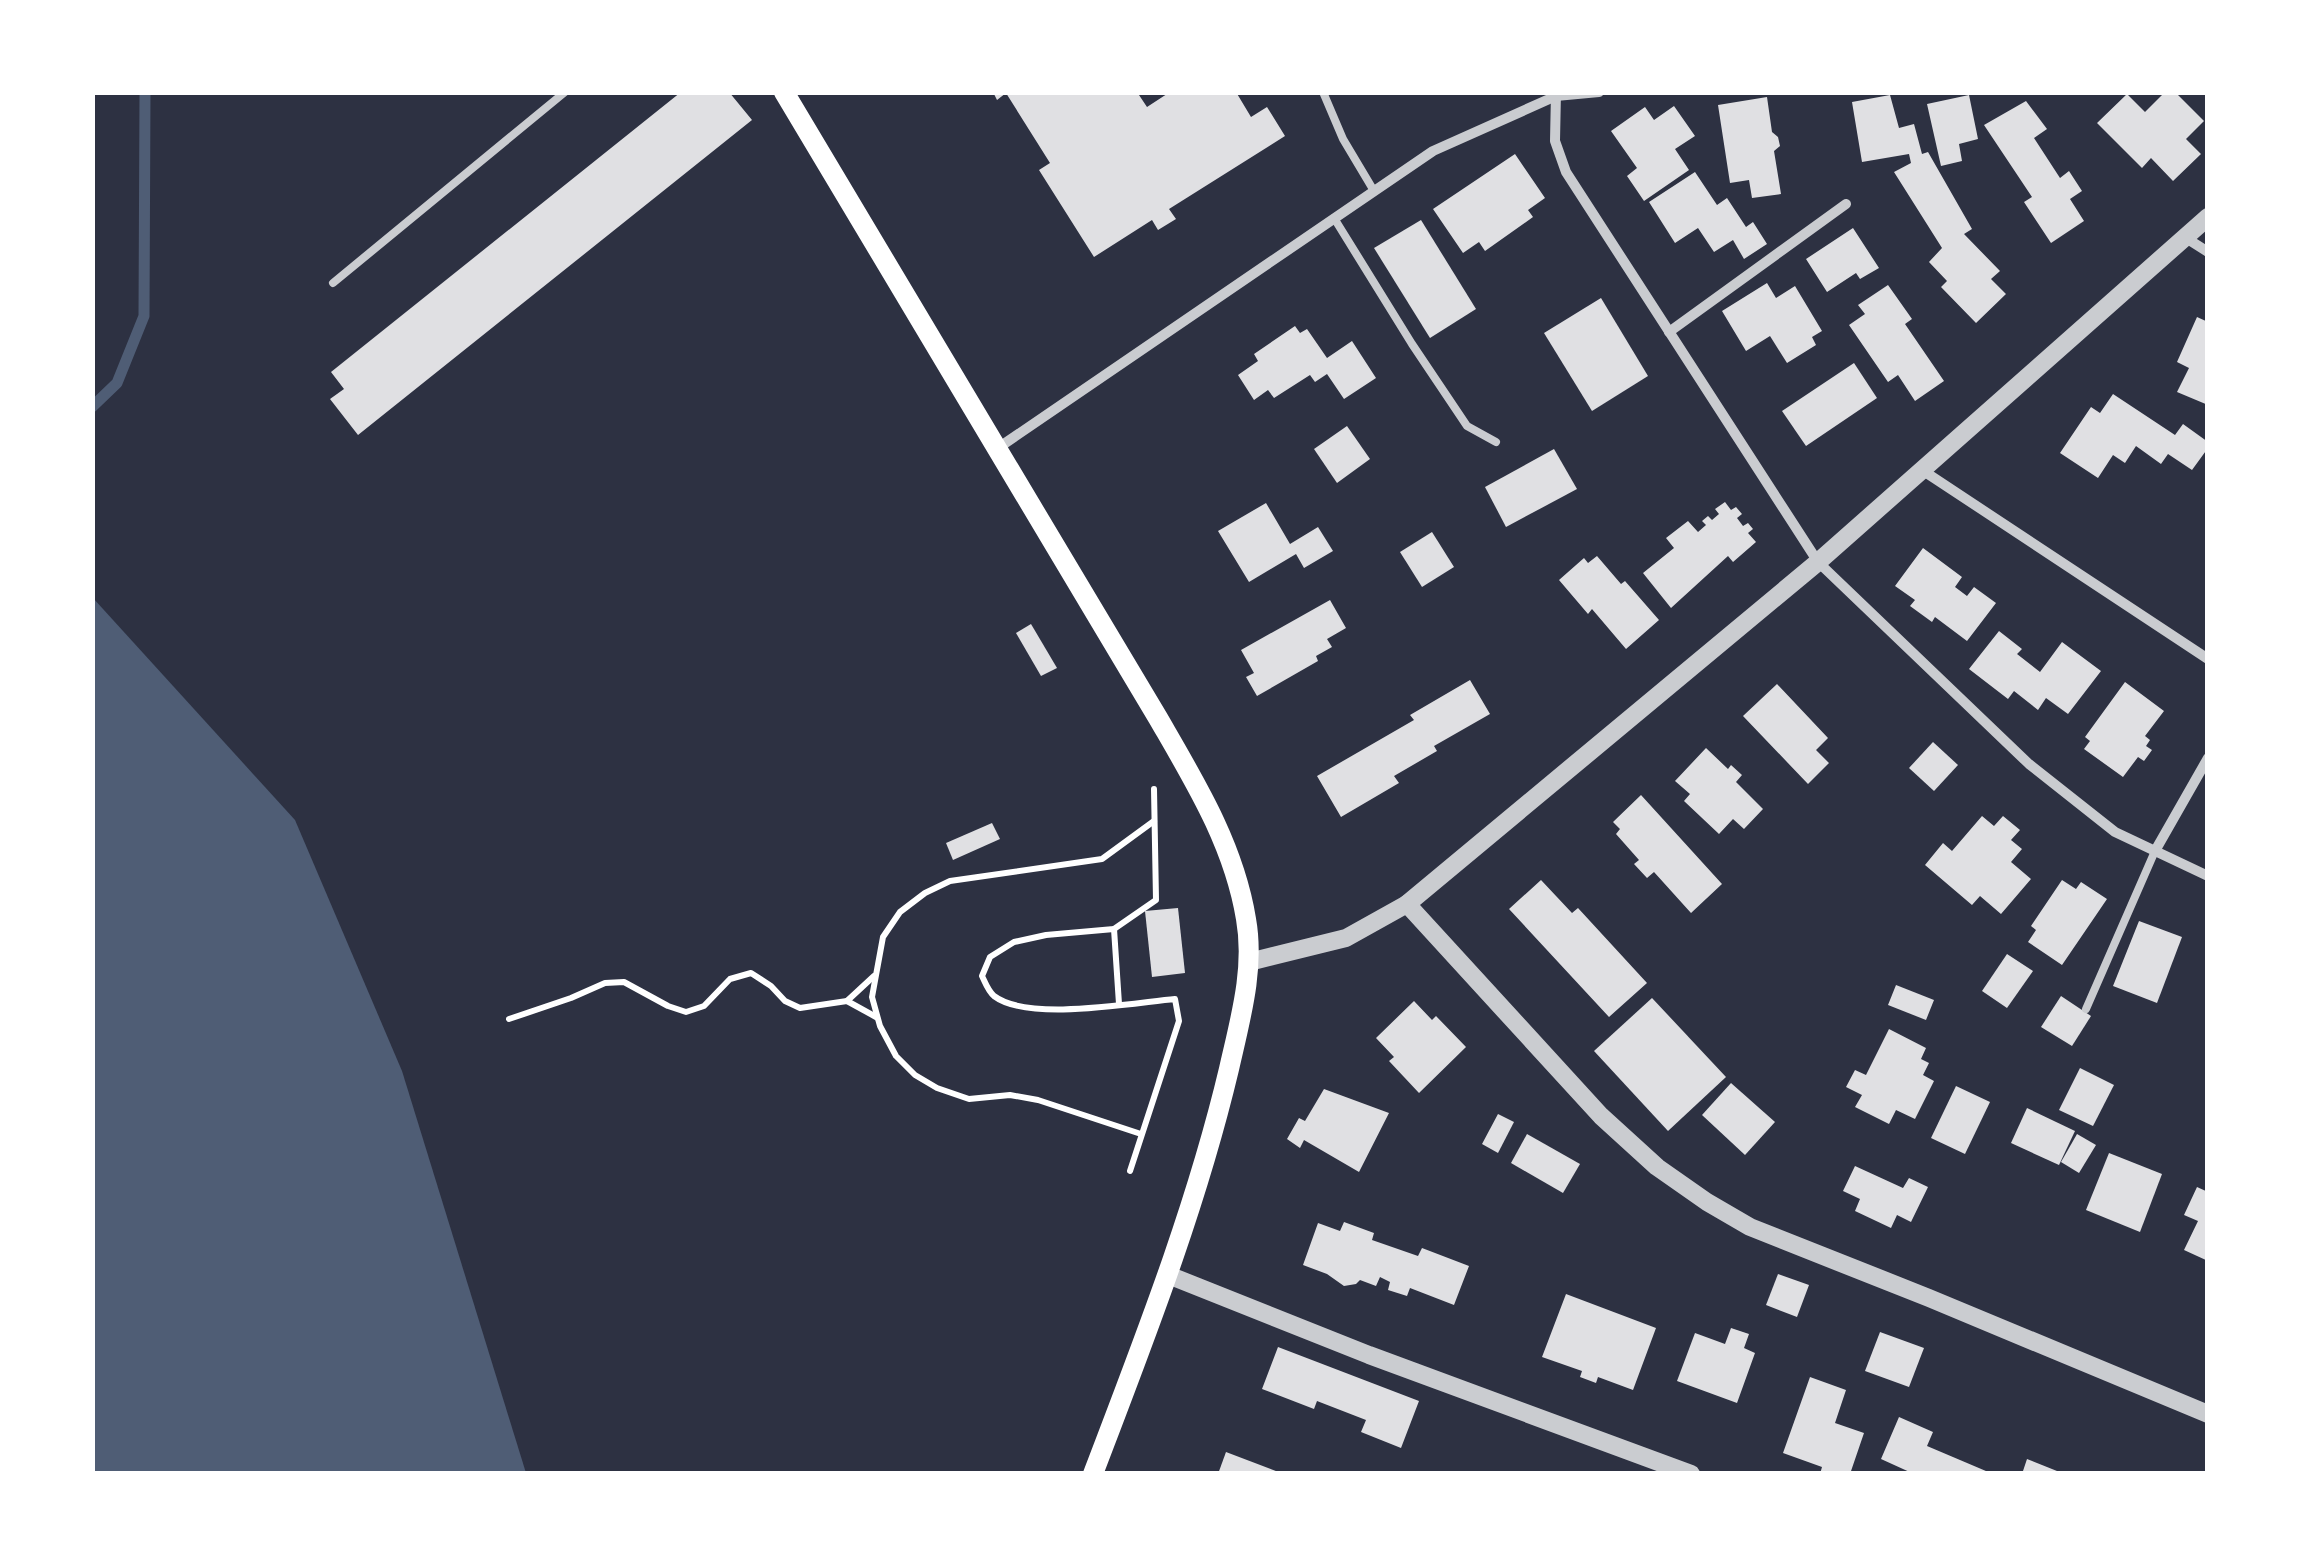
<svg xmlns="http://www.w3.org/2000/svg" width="2300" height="1566" font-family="'Roboto Condensed',sans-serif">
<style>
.water{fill:#4f5d75}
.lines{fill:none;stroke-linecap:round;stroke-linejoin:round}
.stream{stroke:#4f5d75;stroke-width:11}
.building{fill:#e0e0e3}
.path{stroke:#fff;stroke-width:6}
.service{stroke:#caccd0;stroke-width:8}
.minor{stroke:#caccd0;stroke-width:10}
.tertiary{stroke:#caccd0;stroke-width:18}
.secondary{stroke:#fff;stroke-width:20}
</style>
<rect width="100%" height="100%" fill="#2d3142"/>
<!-- water -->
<polygon class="water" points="93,598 295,820 402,1071 526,1473 93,1473"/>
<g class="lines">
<!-- stream -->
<polyline class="stream" points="92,407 117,383 144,316 145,92"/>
</g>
<!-- building -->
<g class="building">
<polygon points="681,92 729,92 752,120 358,435 330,399 344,389 331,372"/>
<polygon points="993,92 1137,92 1147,107 1170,92 1236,92 1251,117 1267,107 1285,136 1169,209 1176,219 1158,230 1152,220 1094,257 1039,170 1050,163 1006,93 997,100"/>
<polygon points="2165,92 2175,92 2204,121 2186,139 2201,154 2173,181 2151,158 2142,168 2097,123 2127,94 2145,112"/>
<polygon points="1890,95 1899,128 1914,124 1922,154 1928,152 1972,229 1964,234 2000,271 1991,279 2006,294 1976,323 1941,287 1947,281 1929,262 1942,248 1894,172 1911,163 1909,154 1862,162 1852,102"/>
<polygon points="1969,95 1978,139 1959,144 1962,161 1941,166 1927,104"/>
<polygon points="1767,97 1772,132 1778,137 1780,146 1774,151 1781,194 1752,198 1749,180 1730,183 1718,105"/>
<polygon points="2026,101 2047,129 2034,138 2060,178 2069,171 2082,191 2070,199 2084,221 2051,243 2024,202 2032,197 1984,125"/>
<polygon points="1674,106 1695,136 1675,149 1689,170 1644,201 1627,176 1637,168 1611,131 1645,107 1654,120"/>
<polygon points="1515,154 1545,198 1528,210 1533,217 1485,251 1479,242 1463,253 1433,209"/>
<polygon points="1695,172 1717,205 1727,198 1746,227 1753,222 1767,244 1744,259 1733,240 1714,252 1698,228 1675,243 1649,202"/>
<polygon points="1421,220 1476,309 1430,338 1374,248"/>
<polygon points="1853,228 1879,268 1860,279 1856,273 1827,292 1806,259"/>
<polygon points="1767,283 1776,298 1795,286 1822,331 1812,337 1816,345 1787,363 1770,336 1746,351 1722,311"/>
<polygon points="1888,285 1912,319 1905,324 1944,381 1915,401 1898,375 1888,382 1849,325 1865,314 1858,305"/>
<polygon points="1601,298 1648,376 1592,411 1544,333"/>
<polygon points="2197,317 2208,322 2208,405 2177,392 2189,368 2177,362"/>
<polygon points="1295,326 1300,333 1307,329 1327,358 1352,341 1376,378 1344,399 1327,374 1315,382 1310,375 1274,398 1268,390 1254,400 1238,375 1258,361 1254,354"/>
<polygon points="1854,363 1877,398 1806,446 1782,411"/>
<polygon points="2113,394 2175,435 2183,424 2208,442 2208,448 2192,470 2168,454 2161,464 2136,446 2125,463 2113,455 2098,478 2060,453 2091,407 2100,413"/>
<polygon points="1347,426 1370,459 1337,483 1314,449"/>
<polygon points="1554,449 1577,489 1506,527 1485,487"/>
<polygon points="1725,502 1731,510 1736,507 1742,514 1737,518 1743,526 1748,523 1753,529 1748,533 1756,542 1733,562 1728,556 1671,608 1643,573 1674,548 1666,538 1688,521 1698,532 1706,525 1702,521 1708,516 1712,520 1719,514 1715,509"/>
<polygon points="1266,503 1290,544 1318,527 1333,551 1304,568 1296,554 1249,582 1218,531"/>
<polygon points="1432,532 1454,567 1422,587 1400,552"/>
<polygon points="1923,548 1962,577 1955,587 1967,596 1974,587 1996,603 1967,641 1935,617 1932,622 1910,606 1915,600 1895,586"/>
<polygon points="1597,556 1621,584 1625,581 1659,620 1626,649 1592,609 1588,614 1559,580 1584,558 1588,563"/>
<polygon points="1330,600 1346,628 1327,639 1332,647 1316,656 1318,661 1257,696 1246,677 1254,673 1241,650"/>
<polygon points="1031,624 1057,668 1041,676 1016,633"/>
<polygon points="1999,631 2022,649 2017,654 2040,672 2062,642 2101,671 2068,714 2046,698 2038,710 2014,691 2008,699 1969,669"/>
<polygon points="1470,680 1490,714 1434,746 1437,751 1394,776 1399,783 1341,817 1317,776 1414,720 1410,715"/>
<polygon points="2125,682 2164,711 2145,736 2150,740 2146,746 2152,750 2144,761 2138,757 2123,777 2084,749 2090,741 2085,737"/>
<polygon points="1777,684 1828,738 1816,750 1829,763 1808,784 1743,716"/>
<polygon points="1933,742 1958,765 1934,791 1909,768"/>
<polygon points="1706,748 1728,769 1731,765 1742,775 1736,782 1763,809 1744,829 1733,819 1719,834 1684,801 1690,794 1675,781"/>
<polygon points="1641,795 1722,884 1691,913 1654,872 1647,878 1634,864 1639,860 1616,834 1620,829 1613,822"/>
<polygon points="1982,816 1994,826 2003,816 2020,830 2011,840 2022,849 2011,862 2031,879 2001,914 1980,896 1972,905 1925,865 1943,843 1952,851"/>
<polygon points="992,823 1000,839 953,860 946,843"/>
<polygon points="1541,880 1572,913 1578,908 1647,983 1609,1017 1509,909"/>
<polygon points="2062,880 2076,889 2081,882 2107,899 2062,965 2028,942 2036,930 2031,926"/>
<polygon points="1178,908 1185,973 1152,977 1145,911"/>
<polygon points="2139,921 2182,937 2157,1003 2113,986"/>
<polygon points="2007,954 2033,971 2007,1008 1982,991"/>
<polygon points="1896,985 1934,1000 1926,1020 1888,1005"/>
<polygon points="2061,996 2091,1016 2072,1046 2041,1027"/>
<polygon points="1652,998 1726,1077 1668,1131 1594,1051"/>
<polygon points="1414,1001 1432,1020 1436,1016 1466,1047 1419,1093 1389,1061 1394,1057 1376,1038"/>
<polygon points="1889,1029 1926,1048 1921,1059 1929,1063 1923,1075 1934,1081 1915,1119 1896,1110 1889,1124 1855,1107 1862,1095 1846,1087 1855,1070 1866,1075"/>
<polygon points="2080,1068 2114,1085 2093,1126 2059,1110"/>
<polygon points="1731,1083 1775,1122 1745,1155 1702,1115"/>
<polygon points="1956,1086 1990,1102 1965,1154 1931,1138"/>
<polygon points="1324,1089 1389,1113 1359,1172 1304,1140 1300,1148 1287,1139 1299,1118 1305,1121"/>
<polygon points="2027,1108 2075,1131 2059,1165 2011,1143"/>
<polygon points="1498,1114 1514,1122 1498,1153 1482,1144"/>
<polygon points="1527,1134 1580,1164 1563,1193 1511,1163"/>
<polygon points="2077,1134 2096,1145 2079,1173 2061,1162"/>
<polygon points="2109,1153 2162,1174 2140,1232 2086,1210"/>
<polygon points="1855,1166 1903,1188 1909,1178 1928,1187 1911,1222 1897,1215 1891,1228 1855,1211 1860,1199 1843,1191"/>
<polygon points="2197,1187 2208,1192 2208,1261 2184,1250 2198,1221 2184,1215"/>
<polygon points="1344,1222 1374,1233 1372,1240 1418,1256 1422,1248 1469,1266 1454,1305 1410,1288 1407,1296 1388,1290 1390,1282 1380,1277 1376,1286 1360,1280 1356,1284 1344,1286 1327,1274 1303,1265 1318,1223 1340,1231"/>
<polygon points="1778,1274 1809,1285 1797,1317 1766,1305"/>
<polygon points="1566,1294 1656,1328 1633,1390 1598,1377 1596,1383 1580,1377 1582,1371 1542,1357"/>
<polygon points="1731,1328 1749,1334 1744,1348 1755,1353 1737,1403 1677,1381 1695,1333 1725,1344"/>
<polygon points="1880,1332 1924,1348 1909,1387 1865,1371"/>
<polygon points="1278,1347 1419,1401 1401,1448 1361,1432 1366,1420 1317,1401 1314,1409 1262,1389"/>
<polygon points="1810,1377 1846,1390 1835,1423 1864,1433 1850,1474 1832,1471 1831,1474 1820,1474 1822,1467 1783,1453"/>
<polygon points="1899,1417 1933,1432 1927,1446 1993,1474 1914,1474 1881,1459"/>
<polygon points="1226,1452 1281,1473 1281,1474 1218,1474"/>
<polygon points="2027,1459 2062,1473 2062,1474 2022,1474"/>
</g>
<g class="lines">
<!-- path -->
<g class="path">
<polyline points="1114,929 1119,1004"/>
<polyline points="847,1001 876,1017"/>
<polyline points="509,1019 571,998 605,983 624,982 668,1006 686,1012 704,1006 730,979 751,973 771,986 785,1001 800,1008 847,1001 874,976"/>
<polyline points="1141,1134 1038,1100 1010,1095 969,1099 937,1088 915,1075 896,1056 880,1026 872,997 883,937 900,912 925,893 950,881 1102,859 1154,821"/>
<path d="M1130,1171L1179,1021L1175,999C1132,1003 1028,1022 994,996C988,991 985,982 982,976L990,957L1014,942L1046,935L1114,929L1156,900L1154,789"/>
</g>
<!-- service -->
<g class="service">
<polyline points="1323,92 1343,139 1374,191"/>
<polyline points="1334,218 1412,344 1467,426 1496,442"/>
<polyline points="333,283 565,92"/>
<polyline points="2086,1009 2155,851"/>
</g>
<!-- minor -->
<g class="minor">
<polyline points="1556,92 1555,141 1566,172 1818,562 2029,764 2115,832 2208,876"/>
<polyline points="2186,238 2208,252"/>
<polyline points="1669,332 1846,204"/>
<polyline points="998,448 1433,151 1556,96 1599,92"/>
<polyline points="1922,470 2208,659"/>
<polyline points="2155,851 2208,758"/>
</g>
<!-- tertiary -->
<g class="tertiary">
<polyline points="1407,904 1601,1116 1657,1167 1707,1202 1750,1227 1929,1298 2208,1414"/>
<polyline points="1249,962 1346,938 1407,904 1818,562 2208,217"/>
<polyline points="1168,1275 1369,1355 1691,1474"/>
</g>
<!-- secondary -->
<path class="secondary" d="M784,92L1158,718C1195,782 1234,845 1246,919C1255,969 1240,1020 1229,1069C1196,1208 1144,1340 1093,1474"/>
</g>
<!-- border -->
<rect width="2300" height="1566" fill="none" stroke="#ffffff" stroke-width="190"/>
</svg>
